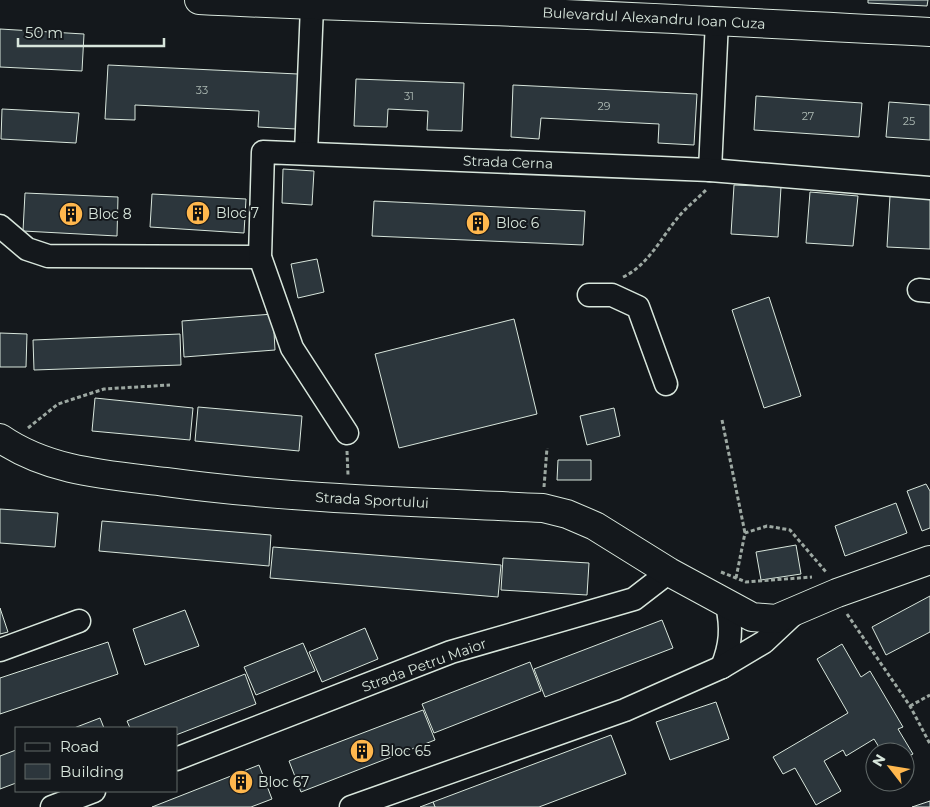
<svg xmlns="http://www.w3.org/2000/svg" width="930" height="807" font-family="Montserrat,sans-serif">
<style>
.building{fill:#2c363c;stroke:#d8e6dc}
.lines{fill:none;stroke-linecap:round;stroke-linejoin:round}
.minor-casing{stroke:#d8e6dc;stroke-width:25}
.major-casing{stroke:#d8e6dc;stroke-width:30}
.path{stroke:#9da8a2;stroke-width:3;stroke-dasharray:4 2.5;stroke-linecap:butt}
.minor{stroke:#14181c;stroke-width:22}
.major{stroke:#14181c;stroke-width:28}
.labels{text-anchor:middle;stroke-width:4;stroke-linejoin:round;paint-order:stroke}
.number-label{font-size:11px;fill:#adbab4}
.street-label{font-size:14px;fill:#d8e6dc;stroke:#14181c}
.poi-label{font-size:14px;fill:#d8e6dc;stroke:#14181c;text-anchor:start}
</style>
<rect width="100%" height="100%" fill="#14181c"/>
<!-- building -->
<g class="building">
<polygon points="868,0 928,0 927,6 868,3"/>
<polygon points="0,29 84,34 82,71 0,67"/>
<polygon points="108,65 298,74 296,129 258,127 259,111 135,105 135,120 105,119"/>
<polygon points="356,79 464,83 462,131 427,130 428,111 388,109 387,127 354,126"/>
<polygon points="513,85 697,94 694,145 658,143 659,124 541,118 539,139 511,137"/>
<polygon points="756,96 862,103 859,137 754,130"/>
<polygon points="889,102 930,105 930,140 886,137"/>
<polygon points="2,109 79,113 76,143 1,139"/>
<polygon points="283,169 314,171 312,205 282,203"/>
<polygon points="734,185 781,187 778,237 731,234"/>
<polygon points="810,192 858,196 853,246 806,243"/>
<polygon points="25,193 118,197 117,236 23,231"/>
<polygon points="152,194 246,199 244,233 150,227"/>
<polygon points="890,196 930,198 930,249 887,247"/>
<polygon points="374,201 585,211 583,245 372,236"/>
<polygon points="317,259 324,292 298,298 291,264"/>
<polygon points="769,297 801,396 764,408 732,310"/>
<polygon points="273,314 275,350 184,357 182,321"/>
<polygon points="514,319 537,414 399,448 375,354"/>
<polygon points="0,333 27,334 26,367 0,367"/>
<polygon points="180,334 181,365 34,370 33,340"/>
<polygon points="95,398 193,408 190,440 92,431"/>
<polygon points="198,407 302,416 299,451 195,441"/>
<polygon points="614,408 620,436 587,445 580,416"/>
<polygon points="558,460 591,460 591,480 557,480"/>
<polygon points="926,484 930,491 930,528 922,531 907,491"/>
<polygon points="896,503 907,533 845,556 835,526"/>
<polygon points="0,509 58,513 55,547 0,543"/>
<polygon points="102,521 271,535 269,566 99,551"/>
<polygon points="796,545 801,574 761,580 756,552"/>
<polygon points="273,547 501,565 498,597 270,578"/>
<polygon points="503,558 589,563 587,595 501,590"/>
<polygon points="930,596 930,632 886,655 872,627"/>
<polygon points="0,608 8,632 0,634"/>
<polygon points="185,610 199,646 145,665 133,629"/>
<polygon points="662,620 673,648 545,697 534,669"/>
<polygon points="365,628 378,659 322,682 309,652"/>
<polygon points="108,642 118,674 0,714 0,678"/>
<polygon points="303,643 315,671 256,695 244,667"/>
<polygon points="842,644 861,677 870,671 903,727 898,729 913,754 905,758 905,752 882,752 874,739 846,756 843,750 824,761 841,791 816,805 795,768 783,774 773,757 848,713 817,659"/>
<polygon points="530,662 541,691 434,733 422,704"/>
<polygon points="245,674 256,704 176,735 176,728 130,728 127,721"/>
<polygon points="716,702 729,739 670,760 656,722"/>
<polygon points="423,710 435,740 301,792 289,761"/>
<polygon points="100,718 104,728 74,728"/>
<polygon points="611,735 626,774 539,807 435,807 433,802"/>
<polygon points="16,750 16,783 0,789 0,756"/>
<polygon points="259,765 272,799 251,807 152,807"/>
<polygon points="930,801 930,807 912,807"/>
<polygon points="433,802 435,807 420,807"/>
</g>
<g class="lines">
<!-- minor casing -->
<g class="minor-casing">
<g id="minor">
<polyline points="306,153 312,6"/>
<polyline points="710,170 717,21"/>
<polyline points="0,226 27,249 48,256 260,257"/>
<polyline points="919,290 930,291"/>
<polyline points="589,295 612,295 638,307 666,384"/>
<polyline points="347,433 292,348 260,257 263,152 710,170 930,188"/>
<polyline points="0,650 79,621"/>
<path d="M722,667C731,645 732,628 727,605"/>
<polyline points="176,759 451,652 634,599 669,572"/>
<polyline points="52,807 94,791"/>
<polyline points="351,807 625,710 722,667 764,642 796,612"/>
</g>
</g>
<!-- major casing -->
<g class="major-casing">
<g id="major">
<path d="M199,0C295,5 392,8 489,11C636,16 783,25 930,32"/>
<path d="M0,438C49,472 109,475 166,482C291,499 417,502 543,508L567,514L595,526L669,572L752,617L776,619L837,593L930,560"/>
</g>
</g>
<!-- path -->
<g class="path">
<path d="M623,277C647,266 660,240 676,220C684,209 696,200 706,190"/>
<polyline points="722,420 745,533"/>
<polyline points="28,428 58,404 104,389 170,385"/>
<polyline points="347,451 348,475"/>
<polyline points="544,487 547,448"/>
<polyline points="721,572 746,582 812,577"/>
<polyline points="736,578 745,533 767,526 790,530 826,572"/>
<polyline points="847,614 910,706 930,744"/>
<polyline points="910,706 930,695"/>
</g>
<!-- minor -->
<use href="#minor" class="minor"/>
<!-- major -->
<use href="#major" class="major"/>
</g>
<!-- icons -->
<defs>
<g id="building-disc" transform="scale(1.25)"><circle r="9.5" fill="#ffb74d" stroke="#14181c"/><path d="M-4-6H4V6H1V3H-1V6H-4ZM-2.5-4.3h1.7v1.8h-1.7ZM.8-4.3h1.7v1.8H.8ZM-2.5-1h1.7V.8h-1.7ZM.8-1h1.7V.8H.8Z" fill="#111"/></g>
</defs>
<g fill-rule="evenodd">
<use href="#building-disc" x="198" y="213"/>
<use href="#building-disc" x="71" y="214"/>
<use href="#building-disc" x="478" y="223"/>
<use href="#building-disc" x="362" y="751"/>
<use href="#building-disc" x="241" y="782"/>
</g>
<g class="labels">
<!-- number labels -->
<g class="number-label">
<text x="202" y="94">33</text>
<text x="409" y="100">31</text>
<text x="604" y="110">29</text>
<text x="808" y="120">27</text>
<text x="909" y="125">25</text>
</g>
<!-- street labels -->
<g class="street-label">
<text transform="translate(654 18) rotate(3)" y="5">Bulevardul Alexandru Ioan Cuza</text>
<text transform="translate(508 162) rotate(2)" y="5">Strada Cerna</text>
<text transform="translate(372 500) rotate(3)" y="5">Strada Sportului</text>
<text transform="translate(424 665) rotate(-20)" y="5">Strada Petru Maior</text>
</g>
<!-- poi labels -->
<g class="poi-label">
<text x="216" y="218">Bloc 7</text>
<text x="88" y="219">Bloc 8</text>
<text x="496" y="228">Bloc 6</text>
<text x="380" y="756">Bloc 65</text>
<text x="258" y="787">Bloc 67</text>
</g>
</g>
<!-- legend -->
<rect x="15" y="727" width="162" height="65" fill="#14181c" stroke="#626a69"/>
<rect x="25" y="743" width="25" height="8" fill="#14181c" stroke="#626a69"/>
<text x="60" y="752" font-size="15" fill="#d8e6dc">Road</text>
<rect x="25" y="764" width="25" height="15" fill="#2c363c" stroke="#626a69"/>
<text x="60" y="777" font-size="15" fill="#d8e6dc">Building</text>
<!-- north arrow -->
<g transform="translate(890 767) rotate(301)"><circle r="24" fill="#14181c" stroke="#626a69"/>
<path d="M0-4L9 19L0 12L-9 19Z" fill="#ffb74d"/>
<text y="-8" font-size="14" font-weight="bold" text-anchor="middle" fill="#d8e6dc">N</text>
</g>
<!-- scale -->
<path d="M18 38v8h146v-8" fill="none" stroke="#d8e6dc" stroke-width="2.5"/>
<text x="25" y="38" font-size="15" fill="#d8e6dc" stroke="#14181c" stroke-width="4" paint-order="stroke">50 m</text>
</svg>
